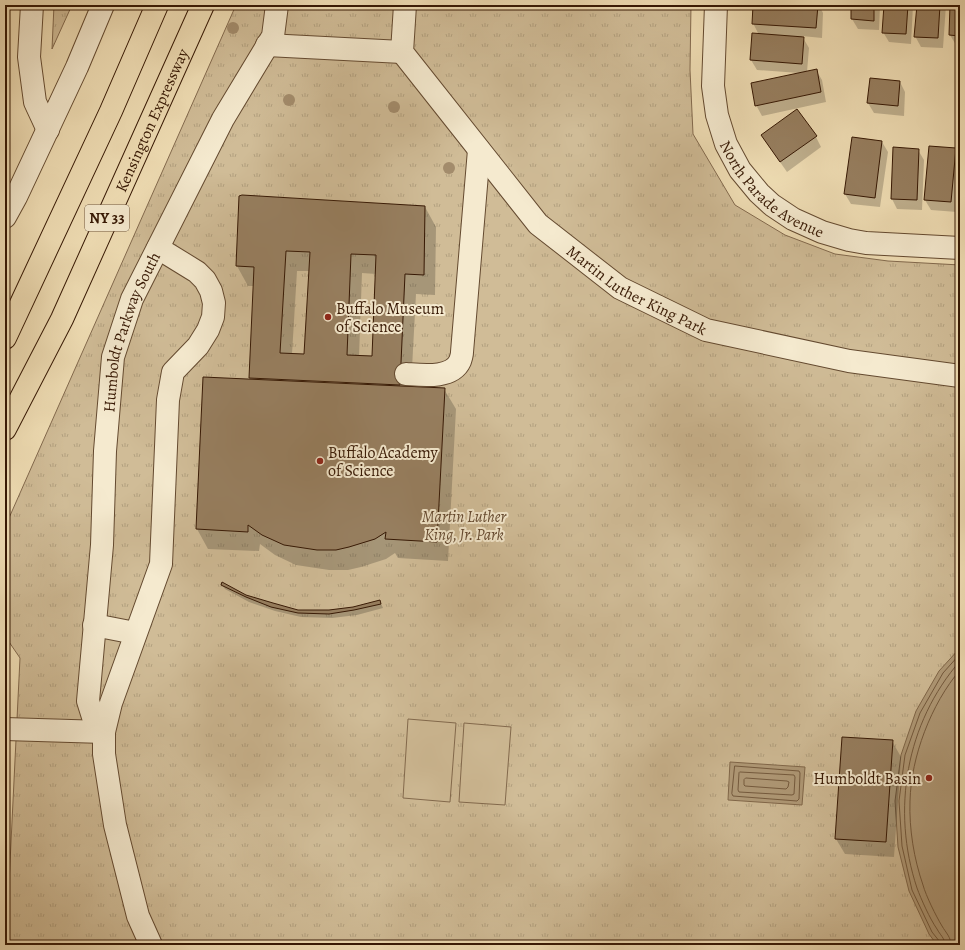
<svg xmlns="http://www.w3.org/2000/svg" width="965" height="950" font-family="Alegreya,serif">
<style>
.park{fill:url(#park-tufts);stroke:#836a4e}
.pitch{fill:#d0bc97;stroke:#836a4e}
.water{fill:#b19b79;stroke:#80674a}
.shadow{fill:#0003;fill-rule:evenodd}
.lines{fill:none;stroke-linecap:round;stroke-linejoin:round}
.shore{stroke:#745a3e;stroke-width:1}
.building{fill:#977f60;stroke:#361804;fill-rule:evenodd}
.minor-casing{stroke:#644a30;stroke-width:24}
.highway-casing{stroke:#361804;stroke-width:24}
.minor{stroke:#f5eacf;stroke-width:22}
.highway{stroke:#f0deb5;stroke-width:22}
.tree{fill:#a38c6c}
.poi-dot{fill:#8f2418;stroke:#f5eacf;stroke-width:1.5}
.labels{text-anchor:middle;stroke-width:4;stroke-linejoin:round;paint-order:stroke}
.shield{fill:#f5eacf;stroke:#6f5741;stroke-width:1}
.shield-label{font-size:15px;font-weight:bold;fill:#361804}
.street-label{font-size:16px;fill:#361804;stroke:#f5eacf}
.poi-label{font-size:16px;fill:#361804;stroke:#f5eacf;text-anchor:start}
.park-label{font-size:16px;font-style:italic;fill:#644930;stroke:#f5eacf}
</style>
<defs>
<pattern id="park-tufts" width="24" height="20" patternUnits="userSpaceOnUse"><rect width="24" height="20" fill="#d0bc97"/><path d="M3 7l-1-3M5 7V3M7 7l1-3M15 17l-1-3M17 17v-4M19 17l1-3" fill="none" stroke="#b3a180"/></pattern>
</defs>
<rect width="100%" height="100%" fill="#f0deb5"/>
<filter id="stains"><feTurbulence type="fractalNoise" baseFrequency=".005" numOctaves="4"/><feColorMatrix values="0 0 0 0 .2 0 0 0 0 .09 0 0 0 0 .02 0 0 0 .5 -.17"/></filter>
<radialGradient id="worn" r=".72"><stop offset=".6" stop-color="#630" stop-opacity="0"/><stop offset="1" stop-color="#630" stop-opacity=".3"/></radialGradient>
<!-- park -->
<g class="park">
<polygon points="54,5 72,5 52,49"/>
<polygon points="236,5 691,5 690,70 693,134 735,205 785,235 835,254 888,261 960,265 960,945 6,945 20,658 5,636 5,527"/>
</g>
<!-- pitch -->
<g class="pitch">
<polygon points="408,719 456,723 450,802 403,798"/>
<polygon points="464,723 511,727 505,805 459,802"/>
</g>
<!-- water -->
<g class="water">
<polygon points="960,648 960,945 937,945 929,934 909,891 898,847 895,801 901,755 916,711 939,671"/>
<polygon points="730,762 805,767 802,805 728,800"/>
</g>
<!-- shadow -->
<g class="shadow">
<polygon points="754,5 819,5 823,13 822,38 802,36 809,48 807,72 816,70 822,80 826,102 762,116 756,105 799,73 757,70 751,60 759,35 753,23"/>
<polygon points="845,5 880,5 879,30 858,29 852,19 852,6"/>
<polygon points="885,5 913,5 911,44 889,42 883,32"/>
<polygon points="918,5 946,5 943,48 921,47 915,36"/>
<polygon points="951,5 960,5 960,45 956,45 950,35"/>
<polygon points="900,82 905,92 904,116 874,113 868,103"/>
<polygon points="762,136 816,137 821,147 787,172"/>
<polygon points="882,142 888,152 880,207 851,204 845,194"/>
<polygon points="930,147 955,149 960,158 957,212 931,210 925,200"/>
<polygon points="918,150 924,160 922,210 897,209 892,199"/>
<path d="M240,196L425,207L436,227L435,295L416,294L411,387L444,389L456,409L448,561L398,558L395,553L386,559L361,567L348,570H329L296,565L275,555L260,544L259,551L208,549L197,529L204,378L250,379L254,286H248L237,266ZM297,271H310L305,355L292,354ZM362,273L376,274L373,357H359Z"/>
<polygon points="222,585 246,595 298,611 329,610 353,608 380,601 383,608 357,615 332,618 301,617 275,611 249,602 225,589"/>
<polygon points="892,741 901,757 894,857 845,854 836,839"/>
</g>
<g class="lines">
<!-- shore -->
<g class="shore">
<polygon points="735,766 799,771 800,773 799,799 797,801 733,796 732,794"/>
<polygon points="740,772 794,775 795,777 794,794 792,795 739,792 738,790 739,773"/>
<polygon points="746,778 787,781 789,782 788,787 786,789 745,786 744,785 744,780"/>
<polyline points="940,945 940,942 932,932 912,890 902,846 899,801 905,755 920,713 943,673 960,654"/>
<path d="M945,945C945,938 940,935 937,929C930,919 921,899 917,888C891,810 906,723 960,661"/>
<path d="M951,945C951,937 946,933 942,926C936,916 926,896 923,885C914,859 909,829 910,801C911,757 931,704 960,670"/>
</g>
</g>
<!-- building -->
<g class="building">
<polygon points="753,5 818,5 816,28 752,24"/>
<polygon points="851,5 874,5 874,21 851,19"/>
<polygon points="884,5 908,5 906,34 882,33"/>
<polygon points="917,5 940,5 938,38 914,37"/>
<polygon points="950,5 960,5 960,36 949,35"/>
<polygon points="752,33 804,37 802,64 750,60"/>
<polygon points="817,69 821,92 755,106 751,83"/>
<polygon points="870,78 900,81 898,106 867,103"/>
<polygon points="797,109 817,136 780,162 761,135"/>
<polygon points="852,137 882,141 875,198 844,194"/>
<polygon points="929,146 956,148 951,202 924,200"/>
<polygon points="893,147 919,149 917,200 891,199"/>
<path d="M242,195L425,206L424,275L405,274L400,385L249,378L254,267L236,266L239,196ZM286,251L310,252L304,354L280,353ZM351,254L376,255L372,356L347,355Z"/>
<polygon points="203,377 445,388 437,542 385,539 386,532 375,539 349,547 336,550 317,550 284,545 262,535 248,525 248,532 196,529"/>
<polygon points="222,582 246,595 273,603 298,610 329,610 353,607 380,600 381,604 354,610 329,614 298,613 271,607 246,597 221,585"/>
<polygon points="842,737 893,740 886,842 835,839"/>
</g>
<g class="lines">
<!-- minor casing -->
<g class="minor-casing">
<g id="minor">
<polyline points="32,5 29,57 35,102 48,130"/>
<path id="s1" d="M405,5L402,52L538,224L620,288L706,330L849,361L960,376"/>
<path id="s2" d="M716,5L713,86L717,115L726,144L740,170L759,193L772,205L793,219L822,232L849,240L866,243L960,248"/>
<polyline points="267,45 402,52"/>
<polyline points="5,217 16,197 77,67 103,5"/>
<path d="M406,374C422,375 452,379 460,361C461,358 462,355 462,352L479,150"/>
<polyline points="94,625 135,633"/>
<polyline points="5,729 104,732"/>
<path id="s3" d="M104,732L93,717L88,701L102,545L105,451L113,357L132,299L223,119L273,36L277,5"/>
<polyline points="151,945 138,916 115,825 104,754 104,732 111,703 161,564 168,400 173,372 198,346 208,330 213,317 214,303 211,291 205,280 197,272 158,248"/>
</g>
</g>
<!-- highway casing -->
<g class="highway-casing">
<g id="highway">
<polyline points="5,338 111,111 157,5"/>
<path id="s4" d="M5,429L62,319L203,5"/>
</g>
</g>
<!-- minor -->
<use href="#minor" class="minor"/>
<!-- highway -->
<use href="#highway" class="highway"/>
</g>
<!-- trees -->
<g class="tree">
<circle cx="233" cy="28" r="6"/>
<circle cx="289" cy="100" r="6"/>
<circle cx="394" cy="107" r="6"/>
<circle cx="449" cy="168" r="6"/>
</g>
<!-- markers -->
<g class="poi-dot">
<circle cx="328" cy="317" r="4"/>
<circle cx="320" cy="461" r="4"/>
<circle cx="929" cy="778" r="4"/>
</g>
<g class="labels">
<!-- shield labels -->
<rect class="shield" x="85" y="205" width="44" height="26" rx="3"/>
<g class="shield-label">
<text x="107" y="223">NY 33</text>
</g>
<!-- street labels -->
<g class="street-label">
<text dy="6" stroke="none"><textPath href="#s4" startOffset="342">Kensington Expressway</textPath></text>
<text dy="6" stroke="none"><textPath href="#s2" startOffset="207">North Parade Avenue</textPath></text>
<text dy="6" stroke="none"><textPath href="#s1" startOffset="386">Martin Luther King Park</textPath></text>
<text dy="6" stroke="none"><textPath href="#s3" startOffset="409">Humboldt Parkway South</textPath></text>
</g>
<!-- poi labels -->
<g class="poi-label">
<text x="336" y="314">Buffalo Museum<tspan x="336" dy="18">of Science</tspan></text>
<text x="328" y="458">Buffalo Academy<tspan x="328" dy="18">of Science</tspan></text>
<text x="921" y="784" text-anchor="end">Humboldt Basin</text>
</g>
<!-- park labels -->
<g class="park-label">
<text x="464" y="522">Martin Luther<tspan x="464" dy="18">King, Jr. Park</tspan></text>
</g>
</g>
<!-- margin -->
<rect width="965" height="950" fill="none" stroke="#f0deb5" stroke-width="20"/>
<rect x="6" y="6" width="953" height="938" fill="none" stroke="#361804" stroke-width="2"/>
<rect x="10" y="10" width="945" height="930" fill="none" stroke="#361804"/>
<rect width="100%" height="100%" filter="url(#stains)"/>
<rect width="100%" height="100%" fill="url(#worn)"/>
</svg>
